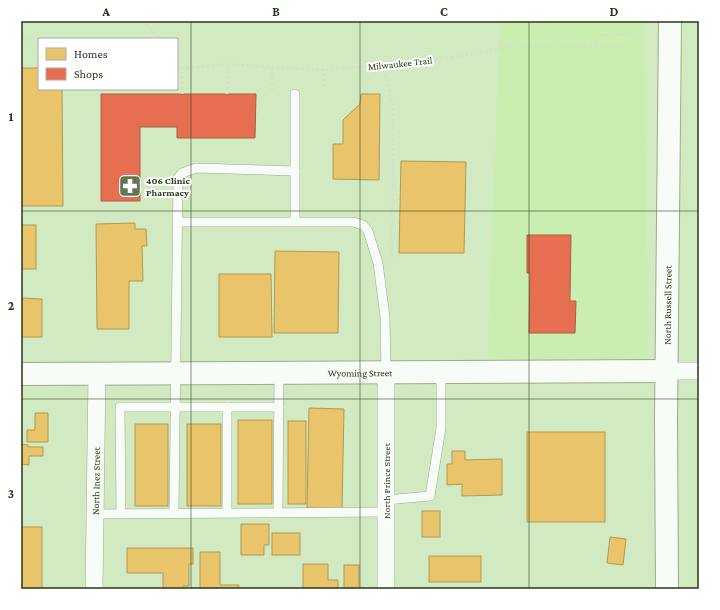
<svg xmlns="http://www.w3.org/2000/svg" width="720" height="610" font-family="'Crimson Pro',serif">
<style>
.built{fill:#c9eeaf}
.homes{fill:#e9c46a;stroke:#af9a52}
.shops{fill:#e76f51;stroke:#ad5e40}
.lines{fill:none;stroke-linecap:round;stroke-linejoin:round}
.lane-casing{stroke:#9aac8d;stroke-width:10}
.street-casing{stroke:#9aac8d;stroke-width:18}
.secondary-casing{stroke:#9aac8d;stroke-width:24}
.path{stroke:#d5dccf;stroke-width:2.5;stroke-dasharray:2 3;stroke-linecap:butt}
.lane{stroke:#f8fcf6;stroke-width:9}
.street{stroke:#f8fcf6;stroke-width:17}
.secondary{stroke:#f8fcf6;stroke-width:22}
.grid{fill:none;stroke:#27381a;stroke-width:1;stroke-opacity:0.55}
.labels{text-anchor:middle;stroke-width:4;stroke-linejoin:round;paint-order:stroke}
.street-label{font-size:10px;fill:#27381a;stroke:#fff}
.poi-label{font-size:10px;font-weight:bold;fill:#27381a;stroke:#fff;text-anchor:start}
.neatline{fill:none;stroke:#27381a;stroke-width:1.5}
.grid-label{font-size:13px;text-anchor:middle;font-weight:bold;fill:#27381a}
</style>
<rect width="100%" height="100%" fill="#d2eac1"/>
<!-- built -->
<g class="built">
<polygon points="500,21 644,21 648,382 487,382"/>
<rect x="695" y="395" width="4" height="194"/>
</g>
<!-- homes -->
<g class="homes">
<polygon points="21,68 39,68 39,89 62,89 63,206 21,206"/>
<polygon points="361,94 380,94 379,180 333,179 333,144 343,144 343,120 360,104"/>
<polygon points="401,161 466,162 464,253 399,253"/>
<polygon points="135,223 135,229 146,229 147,246 142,246 143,281 129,281 129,329 97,329 96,224"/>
<rect x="21" y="225" width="15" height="44"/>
<polygon points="275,251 339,252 338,333 274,333"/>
<polygon points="219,274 271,274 272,337 219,337"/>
<polygon points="21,285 22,298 42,299 42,337 21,337"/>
<polygon points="309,408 344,409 342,509 307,508"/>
<polygon points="35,413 48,413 48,442 27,442 27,430 35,430"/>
<rect x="238" y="420" width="34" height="84"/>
<rect x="288" y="421" width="18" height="83"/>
<rect x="135" y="424" width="33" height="82"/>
<rect x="187" y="424" width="34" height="82"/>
<rect x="527" y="432" width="78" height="90"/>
<polygon points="21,444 28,445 28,447 43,447 43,456 29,456 29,465 21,464"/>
<polygon points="452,451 465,451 465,460 502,459 502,495 462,496 462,484 447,485 447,464 452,464"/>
<rect x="422" y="511" width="18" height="26"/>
<polygon points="241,524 269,524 269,545 264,545 264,555 241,555"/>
<rect x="21" y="527" width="21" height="62"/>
<rect x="272" y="533" width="28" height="22"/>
<polygon points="610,537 626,539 623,565 607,563"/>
<polygon points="127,548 193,548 193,564 189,564 189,586 183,586 183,589 163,589 163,573 127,573"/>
<polygon points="200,552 220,552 220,585 239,585 239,589 200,589"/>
<rect x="429" y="556" width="52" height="26"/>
<polygon points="303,564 328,564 328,580 338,580 338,589 303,589"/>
<rect x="344" y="565" width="15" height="24"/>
</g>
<!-- shops -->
<g class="shops">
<polygon points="101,94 256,94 255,138 177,138 177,127 140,127 140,201 101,201"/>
<polygon points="527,235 571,235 570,301 576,301 575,333 529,333 530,273 527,273"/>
</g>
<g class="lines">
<!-- lane casing -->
<g class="lane-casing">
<g id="lane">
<polyline points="295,94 295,221"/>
<polyline points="177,222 353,222 363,225 368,231 378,263 385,317 386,373"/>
<polyline points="386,500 430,496 441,428 441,373"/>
<polyline points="174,512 178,178 182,173 196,168 295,171"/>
<polyline points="227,512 227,407"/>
<polyline points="278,512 279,372"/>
<polyline points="121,513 120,407 279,407"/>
<polyline points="96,514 386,512"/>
</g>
</g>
<!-- street casing -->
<g class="street-casing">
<g id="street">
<polyline points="668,371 699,371"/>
<path id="s1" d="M94,589L97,373"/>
<polyline points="386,589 386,373"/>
</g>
</g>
<!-- secondary casing -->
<g class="secondary-casing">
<g id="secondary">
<path id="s2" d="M21,374C237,373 452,372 668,371"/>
<path id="s3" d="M667,589L666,420L670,21"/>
</g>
</g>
<!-- path -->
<g class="path">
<polyline points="143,21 160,39"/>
<polyline points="21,39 39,41"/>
<polyline points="590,46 602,35 635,34"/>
<polyline points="383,65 393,107 392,260"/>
<polyline points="177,69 228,64 319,70 395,64 461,56 511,46 623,47"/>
<polyline points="324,86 324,69"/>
<polyline points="272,90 272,66"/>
<polyline points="182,94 183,68"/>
<polyline points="227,94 228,64"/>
</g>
<!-- lane -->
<use href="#lane" class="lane"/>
<!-- street -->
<use href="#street" class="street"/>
<!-- secondary -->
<use href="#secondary" class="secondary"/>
</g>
<!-- grid -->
<path class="grid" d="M191,21V589M360,21V589M529,21V589M21,211H699M21,399H699"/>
<!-- icons -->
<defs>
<g id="pharmacy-square" transform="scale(1.15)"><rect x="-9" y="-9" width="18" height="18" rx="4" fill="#637654" stroke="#fff"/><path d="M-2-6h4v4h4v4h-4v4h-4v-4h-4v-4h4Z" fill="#fff"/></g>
</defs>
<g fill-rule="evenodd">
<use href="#pharmacy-square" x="130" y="186"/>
</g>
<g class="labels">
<!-- street labels -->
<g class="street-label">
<text transform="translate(400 63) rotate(-6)" y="4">Milwaukee Trail</text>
<text dy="4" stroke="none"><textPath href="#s3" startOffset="284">North Russell Street</textPath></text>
<text dy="4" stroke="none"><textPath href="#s2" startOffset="339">Wyoming Street</textPath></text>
<text dy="4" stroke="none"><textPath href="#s1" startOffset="108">North Inez Street</textPath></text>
<text transform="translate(386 481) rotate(-90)" y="4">North Prince Street</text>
</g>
<!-- poi labels -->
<g class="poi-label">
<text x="146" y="184">406 Clinic<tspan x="146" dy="12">Pharmacy</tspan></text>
</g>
</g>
<!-- border -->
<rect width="720" height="610" fill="none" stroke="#ffffff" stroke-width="44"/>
<!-- legend -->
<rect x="38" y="38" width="140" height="52" fill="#ffffff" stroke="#a9afa3"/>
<rect x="46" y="48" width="20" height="12" fill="#e9c46a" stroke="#a9afa3"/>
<text x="74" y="58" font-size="12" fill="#27381a">Homes</text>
<rect x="46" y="68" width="20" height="12" fill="#e76f51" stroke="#a9afa3"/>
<text x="74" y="78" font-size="12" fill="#27381a">Shops</text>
<rect x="22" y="22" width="676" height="566" class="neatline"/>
<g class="grid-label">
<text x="106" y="16">A</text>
<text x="276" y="16">B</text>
<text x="444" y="16">C</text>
<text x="614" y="16">D</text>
<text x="11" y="121">1</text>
<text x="11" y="310">2</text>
<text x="11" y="498">3</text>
</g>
</svg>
